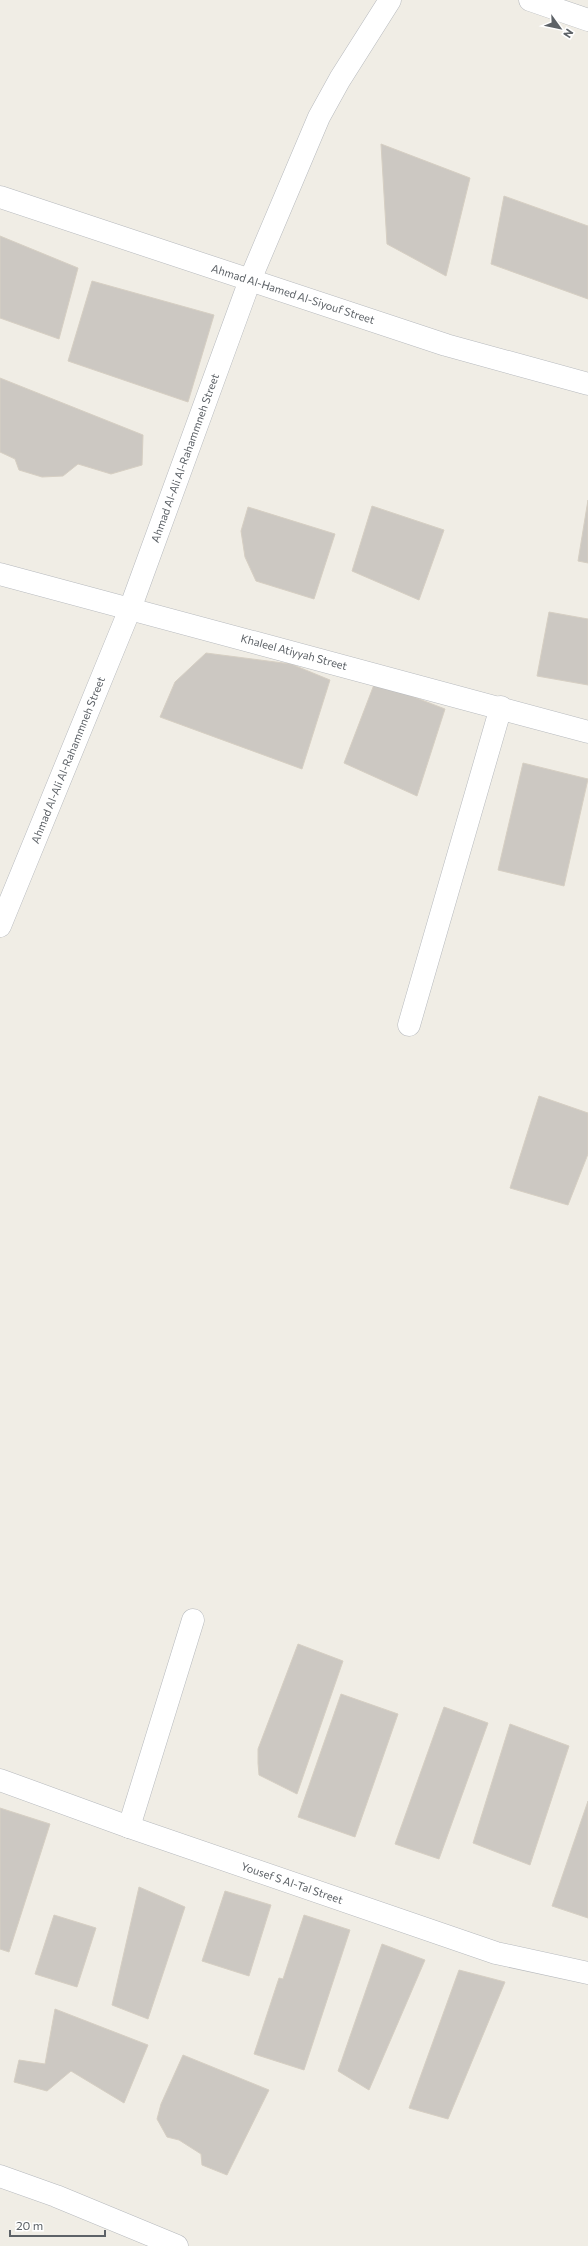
<svg xmlns="http://www.w3.org/2000/svg" width="588" height="2246" font-family="Commissioner,sans-serif">
<style>
.building{fill:#ccc8c2;stroke:#d6cfc3}
.lines{fill:none;stroke-linecap:round;stroke-linejoin:round}
.minor-casing{stroke:#b6b9bd;stroke-width:23}
.minor{stroke:#fff;stroke-width:22}
.labels{text-anchor:middle;stroke-width:3.5;stroke-linejoin:round;paint-order:stroke}
.street-label{font-size:11px;fill:#5d6267;stroke:#fff}
</style>
<rect width="100%" height="100%" fill="#f0ede5"/>
<!-- building -->
<g class="building">
<polygon points="381,144 470,178 446,276 387,244"/>
<polygon points="504,196 588,226 588,299 491,264"/>
<polygon points="0,236 78,268 59,339 0,318"/>
<polygon points="92,281 214,315 188,402 68,361"/>
<polygon points="0,378 143,435 142,465 111,474 78,464 63,476 42,477 19,470 15,459 0,452"/>
<polygon points="588,500 588,563 578,561"/>
<polygon points="372,506 444,530 419,600 352,571"/>
<polygon points="248,507 335,534 314,599 256,581 245,557 241,531"/>
<polygon points="549,612 588,619 588,685 537,676"/>
<polygon points="206,653 291,664 330,680 302,769 160,717 175,682"/>
<polygon points="375,682 445,709 417,796 344,763"/>
<polygon points="523,763 588,779 564,886 498,870"/>
<polygon points="539,1096 588,1113 588,1154 568,1205 510,1188"/>
<polygon points="298,1644 343,1661 297,1794 259,1775 258,1763 258,1749"/>
<polygon points="341,1694 398,1714 355,1837 298,1817"/>
<polygon points="444,1707 488,1723 439,1859 395,1844"/>
<polygon points="510,1724 569,1746 530,1865 473,1843"/>
<polygon points="588,1801 588,1918 552,1906"/>
<polygon points="0,1808 50,1824 9,1952 0,1949"/>
<polygon points="139,1887 185,1907 148,2019 112,2005"/>
<polygon points="225,1891 271,1905 249,1976 202,1961"/>
<polygon points="54,1915 96,1928 77,1987 35,1974"/>
<polygon points="304,1915 350,1930 304,2070 254,2054 279,1978 283,1979"/>
<polygon points="382,1944 425,1960 369,2090 338,2071"/>
<polygon points="459,1970 505,1982 448,2119 409,2108"/>
<polygon points="55,2009 148,2045 124,2103 71,2071 47,2091 14,2082 19,2060 45,2064"/>
<polygon points="183,2055 269,2090 227,2175 202,2165 201,2154 179,2140 167,2137 157,2119 161,2104"/>
</g>
<g class="lines">
<!-- minor casing -->
<g class="minor-casing">
<g id="minor">
<polyline points="530,0 588,20"/>
<polyline points="0,197 446,345 588,384"/>
<polyline points="0,574 588,732"/>
<polyline points="0,926 130,609 250,280 319,117 340,79 390,0"/>
<polyline points="409,1025 501,707"/>
<polyline points="0,1780 129,1827 496,1953 588,1973"/>
<polyline points="129,1827 193,1620"/>
<polyline points="0,2176 56,2196 177,2246"/>
</g>
</g>
<!-- minor -->
<use href="#minor" class="minor"/>
</g>
<g class="labels">
<!-- street labels -->
<g class="street-label">
<text transform="translate(293 294) rotate(18)" y="4">Ahmad Al-Hamed Al-Siyouf Street</text>
<text transform="translate(185 458) rotate(-70)" y="4">Ahmad Al-Ali Al-Rahammneh Street</text>
<text transform="translate(294 652) rotate(15)" y="4">Khaleel Atiyyah Street</text>
<text transform="translate(68 760) rotate(-68)" y="4">Ahmad Al-Ali Al-Rahammneh Street</text>
<text transform="translate(292 1883) rotate(19)" y="4">Yousef S Al-Tal Street</text>
</g>
</g>
<!-- north arrow -->
<g transform="translate(560 28) rotate(123)" stroke="#ffffff" stroke-width="3" paint-order="stroke">
<path d="M0-3L7 15L0 10L-7 15Z" fill="#5d6267"/>
<text y="-6" font-size="11" font-weight="bold" text-anchor="middle" fill="#5d6267">N</text>
</g>
<!-- scale -->
<path d="M10 2230v6h95v-6" fill="none" stroke="#5d6267" stroke-width="2"/>
<text x="16" y="2230" font-size="12" fill="#5d6267" stroke="#ffffff" stroke-width="3" paint-order="stroke">20 m</text>
</svg>
